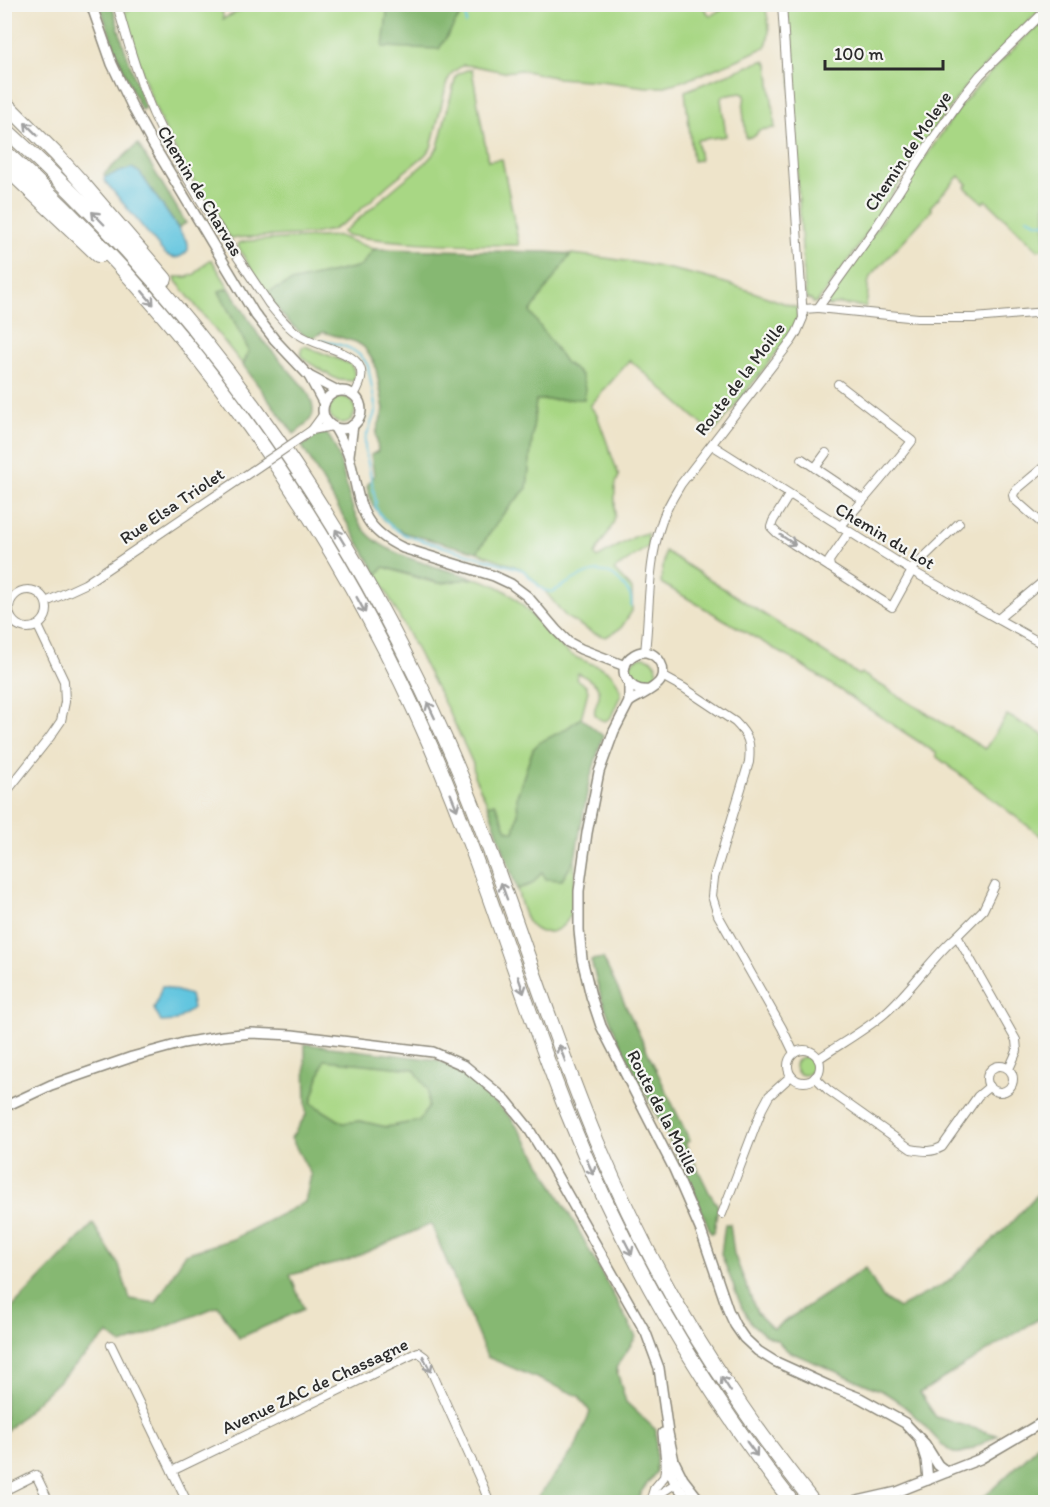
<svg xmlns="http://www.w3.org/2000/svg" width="1050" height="1507" font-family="Itim,sans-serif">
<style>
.green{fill:#a8d784;stroke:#6a8158;stroke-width:1.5}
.forest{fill:#86b872;stroke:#58724e;stroke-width:1.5;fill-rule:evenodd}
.water{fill:#61c5df;stroke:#467885;stroke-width:1.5}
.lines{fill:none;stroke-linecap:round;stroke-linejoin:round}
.stream{stroke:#61c5df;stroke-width:2}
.minor-casing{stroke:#8c887a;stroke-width:10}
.tertiary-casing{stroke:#8c887a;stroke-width:12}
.motorway-casing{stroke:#8c887a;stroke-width:16}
.minor{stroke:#fff;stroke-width:8}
.tertiary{stroke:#fff;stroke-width:9}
.motorway{stroke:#fff;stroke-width:14}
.minor-bridge-casing{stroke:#8c887a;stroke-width:10;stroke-linecap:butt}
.minor-bridge{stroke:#fff;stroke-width:8}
.oneway{stroke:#a0a0a0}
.labels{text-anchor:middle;stroke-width:4.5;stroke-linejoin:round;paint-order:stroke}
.street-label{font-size:18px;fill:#2b2b2b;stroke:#f6f6f2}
</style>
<rect width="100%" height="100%" fill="#f6f6f2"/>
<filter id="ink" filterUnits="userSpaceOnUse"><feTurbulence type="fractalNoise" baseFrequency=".0167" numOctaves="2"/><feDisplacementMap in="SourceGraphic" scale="12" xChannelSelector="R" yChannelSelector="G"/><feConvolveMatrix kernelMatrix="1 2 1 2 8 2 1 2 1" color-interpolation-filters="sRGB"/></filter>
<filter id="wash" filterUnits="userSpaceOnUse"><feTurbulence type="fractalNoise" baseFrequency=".008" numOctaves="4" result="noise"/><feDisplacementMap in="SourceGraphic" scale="24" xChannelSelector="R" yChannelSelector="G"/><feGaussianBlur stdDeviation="1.35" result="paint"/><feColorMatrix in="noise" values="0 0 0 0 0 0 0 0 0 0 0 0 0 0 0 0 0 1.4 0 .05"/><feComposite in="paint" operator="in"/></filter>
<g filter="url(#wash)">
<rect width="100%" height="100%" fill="#eee4ca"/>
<!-- green -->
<g class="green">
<path d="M701,4L710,16C728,4 743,5 765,5C768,18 772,35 765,47L737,60L692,78L662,87H647L600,81L558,78L521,70L504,72L475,66L463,65L452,73L447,82L431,148L424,156L389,184L350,219L332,230L313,234L232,238L229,237C207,202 183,167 165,130C147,92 135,53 124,12L144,5H222L223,19L251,5H388L384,47L458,17L467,5Z"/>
<polygon points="786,5 1045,5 992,58 966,86 936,126 856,250 822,296 817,302 813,303 812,300 807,299 805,292"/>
<path d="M1045,17V248L1038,250L986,200L983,203L965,187L968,184L959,176L930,207L932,210L870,277C866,287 870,296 865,307L840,304L829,306L827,305V301L959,108L981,82Z"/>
<polygon points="761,61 765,61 768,64 775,128 759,130 755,136 746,138 743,109 745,95 741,93 723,96 721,99 726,136 697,140 700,160 693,161 685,91"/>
<path d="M467,70H472L488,161L502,159L519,245C461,245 402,244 345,235L343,232C362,217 379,201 397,186C412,173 428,164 438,147L456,76L460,73Z"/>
<polygon points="338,236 374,249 361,266 291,282 267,293 248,264 238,246 239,243 246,241"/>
<path d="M571,254C621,259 669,267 718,281C745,288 771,299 798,308L797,321L791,334L713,434L630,360L590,406L597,415L619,476C610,490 619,509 613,524C608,534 600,544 595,554L597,558L636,536L647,533L649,546L614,570L632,589V611L621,628L606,637L593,633L566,617L544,590L522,569L477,552L503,514L527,488L536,400L584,399L581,375L565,362L529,312Z"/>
<polygon points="209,260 212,260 229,288 219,292 249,351 243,365 176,281 175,277 187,277 195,274"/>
<path d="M305,346L350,364C355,370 355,374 354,381C349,380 344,381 339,380C335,379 302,359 301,356C300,353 301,350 302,347Z"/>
<circle cx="342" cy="410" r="13"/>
<polygon points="665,551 859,675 861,673 985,749 1007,715 1045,736 1045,839 937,757 936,753 797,662 661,583"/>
<path d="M384,567C397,571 430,584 442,583C453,583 467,576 478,579C522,590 534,625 566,651C586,668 615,661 621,694L611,717L605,721C582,715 605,699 598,688C594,681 585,677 578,673L576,679L586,686L588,691L581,718L564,730L533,749L517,796L518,815L514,832L507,830L495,803L488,805L474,776L473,764L452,718L377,574Z"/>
<circle cx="643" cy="671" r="14"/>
<path d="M575,859C574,877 576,898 570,915C567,923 562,928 554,931C526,939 523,909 517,889L532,884L542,872L562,880Z"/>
<circle cx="804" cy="1066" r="9"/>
<polygon points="324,1059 414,1069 428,1090 428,1108 419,1121 386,1127 360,1121 343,1123 311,1103"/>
</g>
<!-- forest -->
<g class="forest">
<path d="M100,5H112L124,47L145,108L141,110C125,75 111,41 100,5Z"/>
<polygon points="388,5 388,4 467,5 439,49 383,47"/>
<polygon points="138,144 186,223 178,228 140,173 132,168 105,177 104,174"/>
<path d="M374,249L546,252L571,254L530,312L565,362L581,375L585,388L584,399L536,400L527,488L503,514L477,552L405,533L394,528L384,520L372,504L367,486L374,475L371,455L378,451L376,433L384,409L375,364L364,347L356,342L323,332L310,339C290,326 279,313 267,293L291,282L361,266Z"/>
<path d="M229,288L259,336L307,391C319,414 313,420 294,434L243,365L249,351L219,291Z"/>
<path d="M326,433C339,448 342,470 347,489C351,505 356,522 368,534C390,557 444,569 474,578L439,583L384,567L377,574L302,446L319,434Z"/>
<polygon points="581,718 603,736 589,782 575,859 562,880 546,879 542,872 532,884 517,889 488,805 495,803 507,830 514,832 518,815 517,796 533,749 540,742 564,730"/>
<polygon points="603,958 690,1141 685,1143 710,1194 718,1206 714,1232 711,1233 687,1175 617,1037 601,997 591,960"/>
<path d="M305,1044L438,1060L469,1077L511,1118L532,1149L580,1233L636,1337L616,1368L626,1402L656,1430V1472L641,1492L637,1502H535L537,1498L575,1448L590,1412L579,1396L487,1357L431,1224L346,1261L290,1275L304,1309L239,1338L218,1306L122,1345L108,1334L5,1432V1318L13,1307L93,1224L119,1265L130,1299L156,1303L185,1254L233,1239L305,1202L311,1175L291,1138L306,1115ZM324,1060L414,1069L428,1090V1108L419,1121L386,1127L360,1121L343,1123L311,1103Z"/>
<path d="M1045,1186V1315L920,1393L936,1417L997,1435C988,1440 964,1456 954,1453C944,1450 926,1426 917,1418C907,1408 896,1399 884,1392L790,1352L785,1349L777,1340L765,1335L752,1324L742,1308L721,1254L725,1224H730L734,1254L757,1313L773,1329L865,1268L883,1298L899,1308L948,1282L1009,1225Z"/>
<polygon points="1045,1433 1045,1502 974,1502 984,1497 1033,1451"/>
</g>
<!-- water -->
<g class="water">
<path d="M132,168L140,173L188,243V250C181,259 173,260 164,253L104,180L105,177Z"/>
<polygon points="162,986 190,995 193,1008 176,1021 161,1022 154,1009"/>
</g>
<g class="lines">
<!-- stream -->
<g class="stream">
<polyline points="466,4 466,24"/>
<polyline points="1027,218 1039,223 1046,223"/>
<path d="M322,341C340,344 359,348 368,366L376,410L365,440V448L376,503L375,506C382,520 393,529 407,536L523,570L543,590L552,592C575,580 600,556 623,585C629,592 633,597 631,606"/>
</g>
</g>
</g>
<g filter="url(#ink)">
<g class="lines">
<!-- minor casing -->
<g class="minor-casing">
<g id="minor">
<path d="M117,4C127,41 138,78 153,113C184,181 228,242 269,304C278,315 287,327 298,334C324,352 382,351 354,395"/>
<polyline points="818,308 918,318 974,318 1046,312"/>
<polyline points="803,309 818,308 876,227 930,143 964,95 980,75 1046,10"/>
<path d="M838,384L912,441C889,471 865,498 840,527"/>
<polyline points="312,430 323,415"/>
<polyline points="302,437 312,430 332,426"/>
<polyline points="712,445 912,571 1046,646"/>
<polyline points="802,459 863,500"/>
<polyline points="1046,465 1015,491 1013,495 1014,499 1046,527"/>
<polyline points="815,468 826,453"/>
<polyline points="789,495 773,521 771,527 777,533 793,544 892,607 914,567 959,523"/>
<polyline points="830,567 829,561 849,532"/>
<circle cx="28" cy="609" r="19"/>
<polyline points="46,602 85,584 252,471"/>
<polyline points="998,619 1046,579"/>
<path d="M645,652C650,609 647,563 662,521C666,508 674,496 681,484L792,340L797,332L803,318L782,4"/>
<path d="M662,676L684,688L735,722C749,736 751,743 749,762L714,878L712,896L718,915L782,1028L794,1053"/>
<polyline points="4,795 50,737 61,721 65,702 64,681 38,626"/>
<polyline points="957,936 983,910 995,885"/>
<circle cx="804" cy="1066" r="16"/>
<path d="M818,1059C840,1044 864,1031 884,1014C911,991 930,959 957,936L1016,1040L1017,1051L1009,1069"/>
<circle cx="1000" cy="1079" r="13"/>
<path d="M815,1077L828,1090L911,1149C923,1151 931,1153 942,1147L978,1096L990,1086"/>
<polyline points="722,1214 762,1109 769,1096 791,1076"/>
<polyline points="111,1345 187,1502"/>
<polyline points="172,1471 418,1352 425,1357 483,1486 489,1502"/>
<polyline points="4,1491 36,1475 49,1502"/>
<polyline points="652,1501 658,1495 678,1482"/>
<polyline points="650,1502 654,1489 664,1477 666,1462"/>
</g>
</g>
<!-- tertiary casing -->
<g class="tertiary-casing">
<g id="tertiary">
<polyline points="91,4 112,64 132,106 151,141 254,313 275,340 309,376 338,391"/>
<polyline points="309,376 324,404"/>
<circle cx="342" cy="410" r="19"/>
<path d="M335,428C340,437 346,447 349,457C361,500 356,526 403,548L494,576L511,584L527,596L556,630L568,642L581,649L625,666"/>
<polyline points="349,455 353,425"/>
<polyline points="629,684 629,702 614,731 599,772 587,833 579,891 579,930 582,959 591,996 601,1026 674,1169 701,1231 728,1310 735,1325 744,1338 758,1351 774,1361 829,1386 860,1398 905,1423 925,1444 938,1465 947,1472"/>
<path d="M629,702C638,696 655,689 660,681C670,665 650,644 634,655C614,667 627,693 649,690"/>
<polyline points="4,1107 51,1085 132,1057 183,1043 223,1036 251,1033 292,1035 433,1052 465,1066 506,1100 527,1126 553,1169 646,1333 659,1368 668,1433 674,1461 683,1479 697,1497 704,1502"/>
<polyline points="663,1433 666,1462 675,1483 690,1502"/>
<polyline points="920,1441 926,1460 928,1480"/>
<polyline points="853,1502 897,1492 980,1459 1046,1420"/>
</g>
</g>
<!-- motorway casing -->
<g class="motorway-casing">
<g id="motorway">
<polyline points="4,102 57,155 85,186 165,279"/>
<path d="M4,128C193,299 343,508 446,741C504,872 542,1011 597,1142C635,1232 681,1319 736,1398C760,1434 786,1468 813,1502"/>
<path d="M4,151C187,316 333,522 431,747C483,866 519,991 567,1112C623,1252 699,1384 792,1502"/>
<polyline points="4,166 98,255 101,255"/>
</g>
</g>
<!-- minor -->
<use href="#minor" class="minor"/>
<!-- tertiary -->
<use href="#tertiary" class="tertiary"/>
<!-- motorway -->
<use href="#motorway" class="motorway"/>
<!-- minor-bridge casing -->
<g class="minor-bridge-casing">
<polyline id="minor-bridge" points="252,471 302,437"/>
</g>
<!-- minor-bridge -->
<use href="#minor-bridge" class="minor-bridge"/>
</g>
<!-- one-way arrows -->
<defs><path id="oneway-shaft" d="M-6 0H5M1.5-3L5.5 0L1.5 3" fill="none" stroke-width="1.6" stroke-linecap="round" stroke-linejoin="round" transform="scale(1.5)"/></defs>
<g class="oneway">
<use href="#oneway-shaft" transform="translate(31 129) rotate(-135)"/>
<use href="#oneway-shaft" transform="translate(98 218) rotate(-134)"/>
<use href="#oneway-shaft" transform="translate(148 298) rotate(50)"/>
<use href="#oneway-shaft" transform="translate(340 537) rotate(-121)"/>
<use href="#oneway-shaft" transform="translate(788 540) rotate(34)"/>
<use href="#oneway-shaft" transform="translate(361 605) rotate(61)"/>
<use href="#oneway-shaft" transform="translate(431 710) rotate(-115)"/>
<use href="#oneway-shaft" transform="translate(454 802) rotate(68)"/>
<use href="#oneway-shaft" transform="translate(504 891) rotate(-110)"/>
<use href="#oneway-shaft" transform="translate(521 985) rotate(71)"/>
<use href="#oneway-shaft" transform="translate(562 1053) rotate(-111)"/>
<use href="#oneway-shaft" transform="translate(590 1167) rotate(66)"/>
<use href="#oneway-shaft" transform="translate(628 1247) rotate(63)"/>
<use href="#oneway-shaft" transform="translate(427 1364) rotate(63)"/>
<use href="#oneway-shaft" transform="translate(726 1384) rotate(-123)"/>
<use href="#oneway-shaft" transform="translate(752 1449) rotate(54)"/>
</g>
</g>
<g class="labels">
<!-- street labels -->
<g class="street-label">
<text transform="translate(908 151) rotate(-56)" y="6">Chemin de Moleye</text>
<text transform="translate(200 191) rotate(59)" y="6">Chemin de Charvas</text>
<text transform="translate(740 379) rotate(-53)" y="6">Route de la Moille</text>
<text transform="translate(172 506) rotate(-34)" y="6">Rue Elsa Triolet</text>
<text transform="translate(885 536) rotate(31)" y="6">Chemin du Lot</text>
<text transform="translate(663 1112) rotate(63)" y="6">Route de la Moille</text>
<text transform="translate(315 1386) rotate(-25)" y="6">Avenue ZAC de Chassagne</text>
</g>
</g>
<!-- margin -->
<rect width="1050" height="1507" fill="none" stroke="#f6f6f2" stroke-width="24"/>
<!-- scale -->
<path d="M825 60v9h118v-9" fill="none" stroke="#2b2b2b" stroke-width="3"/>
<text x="834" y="60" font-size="18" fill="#2b2b2b" stroke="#f6f6f2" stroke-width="4.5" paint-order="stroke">100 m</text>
</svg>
